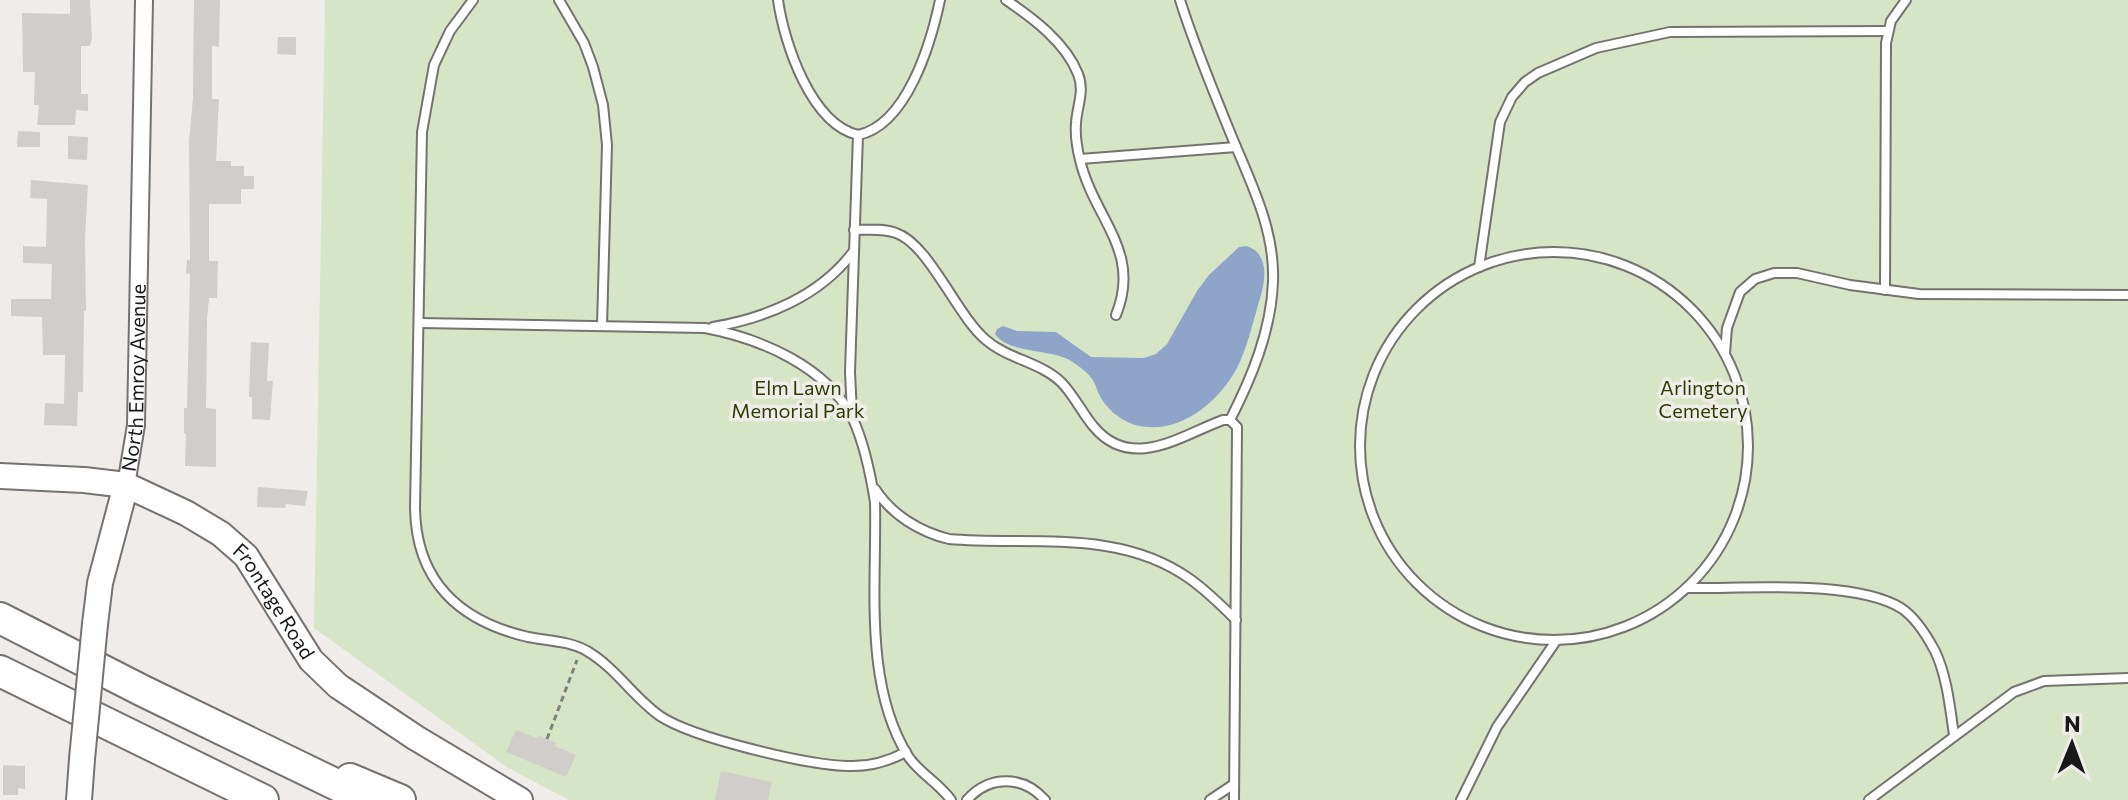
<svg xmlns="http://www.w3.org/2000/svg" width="2128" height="800" font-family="Commissioner,sans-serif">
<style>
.green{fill:#d7e5c7}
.water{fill:#8fa4c9}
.building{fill:#d1cdcb}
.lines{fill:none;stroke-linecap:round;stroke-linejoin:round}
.lane-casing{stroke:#757271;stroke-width:12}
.street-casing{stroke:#757271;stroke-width:20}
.secondary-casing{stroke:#757271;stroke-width:28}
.highway-casing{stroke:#757271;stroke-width:34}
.path{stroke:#838180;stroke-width:3;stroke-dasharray:6 4;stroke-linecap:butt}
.lane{stroke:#fff;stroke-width:8}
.street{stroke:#fff;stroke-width:16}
.secondary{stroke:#fff;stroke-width:24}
.highway{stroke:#fff;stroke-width:30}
.secondary-bridge-casing{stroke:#757271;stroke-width:28;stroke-linecap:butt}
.secondary-bridge{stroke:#fff;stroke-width:24}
.labels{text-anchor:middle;stroke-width:7;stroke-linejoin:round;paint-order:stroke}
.street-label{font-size:20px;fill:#191818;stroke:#f0ecea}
.park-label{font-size:20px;fill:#2a3f00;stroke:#f0ecea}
</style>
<rect width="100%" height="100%" fill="#f0ecea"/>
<!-- green -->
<polygon class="green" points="325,0 2128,0 2128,800 569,800 508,768 314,628"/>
<!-- water -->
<path class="water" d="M1246,246C1257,249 1262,256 1264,268C1266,283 1259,301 1255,316C1250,334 1245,352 1237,368C1217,405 1175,438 1132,424C1119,419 1106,408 1100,396C1097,391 1096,384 1092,379C1088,373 1080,367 1074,363C1055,348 1009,355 995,334L997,329L1003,326L1017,331L1056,332L1091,357L1144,358L1156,354L1167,344L1197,291L1209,275L1239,247Z"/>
<!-- building -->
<g class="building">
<polygon points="70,0 90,0 92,39 90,46 81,46 81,94 88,94 88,111 76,110 75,125 37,125 39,105 34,105 35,72 23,72 22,13 70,14"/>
<polygon points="194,0 220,0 219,47 212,46 212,99 219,99 216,161 231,161 231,166 244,166 244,176 254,176 254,189 241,189 241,204 209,204 209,261 218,261 217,298 209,298 207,319 206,408 216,409 216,467 185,466 186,434 184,433 184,408 187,408 190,274 186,273 187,260 190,260 189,142 193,98"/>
<polygon points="278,37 296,37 296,55 277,54"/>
<polygon points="18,131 40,132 40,147 17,147"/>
<polygon points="68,136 88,137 87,160 68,159"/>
<polygon points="31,180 88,185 85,238 86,311 84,311 83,392 78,392 77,426 44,425 45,403 64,404 65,355 43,355 42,317 11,316 11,299 51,299 52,264 23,263 23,246 46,247 47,199 30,198"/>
<polygon points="251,342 269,343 267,381 273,381 270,420 252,419 252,397 249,397"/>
<polygon points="258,487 308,491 305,506 286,504 285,508 257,507"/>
<polygon points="516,730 537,738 538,735 556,743 555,746 576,755 566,777 506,752"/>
<polygon points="3,765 25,766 25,789 18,788 18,795 3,795"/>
<polygon points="721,771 772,782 768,800 715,800"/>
</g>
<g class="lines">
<!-- lane casing -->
<g class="lane-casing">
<g id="lane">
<path d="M473,0L450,31L434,65L422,132L415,508C416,581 459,621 528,637C548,641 570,641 587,651C616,668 633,697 660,716C693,738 807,765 848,766C869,767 887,762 906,752"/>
<polyline points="559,0 584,43 593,67 603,105 607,145 602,326"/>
<path d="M778,0C784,43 811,124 858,135"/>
<path d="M1006,0C1033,18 1066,43 1078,74C1085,91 1077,106 1076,123C1075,135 1077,148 1080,160C1094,219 1142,251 1116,315"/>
<path d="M1180,0C1195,48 1215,95 1234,142C1253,187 1275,232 1273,282C1271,331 1252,377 1230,420"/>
<polyline points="1080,159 1236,147"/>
<path d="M854,230C867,230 883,228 896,233C929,244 957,316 986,340C1008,359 1040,362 1061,382C1074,395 1082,413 1094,427C1132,472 1182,435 1223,420H1230L1237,427L1234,800"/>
<circle cx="1554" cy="446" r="194"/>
<polyline points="1479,267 1500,122 1512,97 1525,82 1538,73 1596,48 1670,32 1887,31"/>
<polyline points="1885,290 1886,43 1891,21 1906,0"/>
<path d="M419,323L705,328C759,338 827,366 853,419C863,441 871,477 875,502C877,583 863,684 908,756C919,773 939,783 951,800"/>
<path d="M713,327C766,318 820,296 853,252"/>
<polyline points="1725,353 1727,328 1740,292 1755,279 1774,273 1797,273 1850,285 1919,294 2128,295"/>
<path d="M852,414L850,372L858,135C907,125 931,43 940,0"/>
<path d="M875,489C892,515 920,532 949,539C1030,546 1119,528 1190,579C1207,591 1222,606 1236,620"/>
<path d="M1687,588C1744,589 1853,579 1901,608C1915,617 1927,636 1935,651C1947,676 1950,708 1954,735"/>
<path d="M967,800C989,775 1023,775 1045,800"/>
<polyline points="1210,800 1234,784"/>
<polyline points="1461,800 1497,727 1556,641"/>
<polyline points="1869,800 2014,692 2044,681 2128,678"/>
</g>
</g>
<!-- street casing -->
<g class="street-casing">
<g id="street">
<path id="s1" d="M126,485L136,425L144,0"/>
</g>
</g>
<!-- secondary casing -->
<g class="secondary-casing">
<g id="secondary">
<path id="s2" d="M0,476L84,480L126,485L186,513L221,534L246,556L311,660L338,686L416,738L520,800"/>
<polyline points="95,624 100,583 126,485"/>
<polyline points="79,800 82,759"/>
</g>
</g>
<!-- highway casing -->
<g class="highway-casing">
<g id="highway">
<polyline points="0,618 143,691 368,800"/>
<polyline points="0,671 263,800"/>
<polyline points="350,779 400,800"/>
</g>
</g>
<!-- path -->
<polyline class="path" points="547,739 577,660"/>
<!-- lane -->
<use href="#lane" class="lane"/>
<!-- street -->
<use href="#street" class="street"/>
<!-- secondary -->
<use href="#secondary" class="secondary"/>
<!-- highway -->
<use href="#highway" class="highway"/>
<!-- secondary-bridge casing -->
<g class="secondary-bridge-casing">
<polyline id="secondary-bridge" points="82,759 95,624"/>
</g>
<!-- secondary-bridge -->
<use href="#secondary-bridge" class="secondary-bridge"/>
</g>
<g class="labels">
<!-- street labels -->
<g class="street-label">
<text dy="7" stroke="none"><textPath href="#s1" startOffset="108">North Emroy Avenue</textPath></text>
<text dy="7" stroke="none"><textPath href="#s2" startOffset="320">Frontage Road</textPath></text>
</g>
<!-- park labels -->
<g class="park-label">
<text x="798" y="395">Elm Lawn<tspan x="798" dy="23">Memorial Park</tspan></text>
<text x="1703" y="395">Arlington<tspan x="1703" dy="23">Cemetery</tspan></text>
</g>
</g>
<!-- north arrow -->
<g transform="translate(2072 744) rotate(1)" stroke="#f0ecea" stroke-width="6" paint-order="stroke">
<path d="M0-6L14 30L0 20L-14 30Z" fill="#191818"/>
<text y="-12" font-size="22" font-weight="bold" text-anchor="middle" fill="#191818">N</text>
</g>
</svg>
